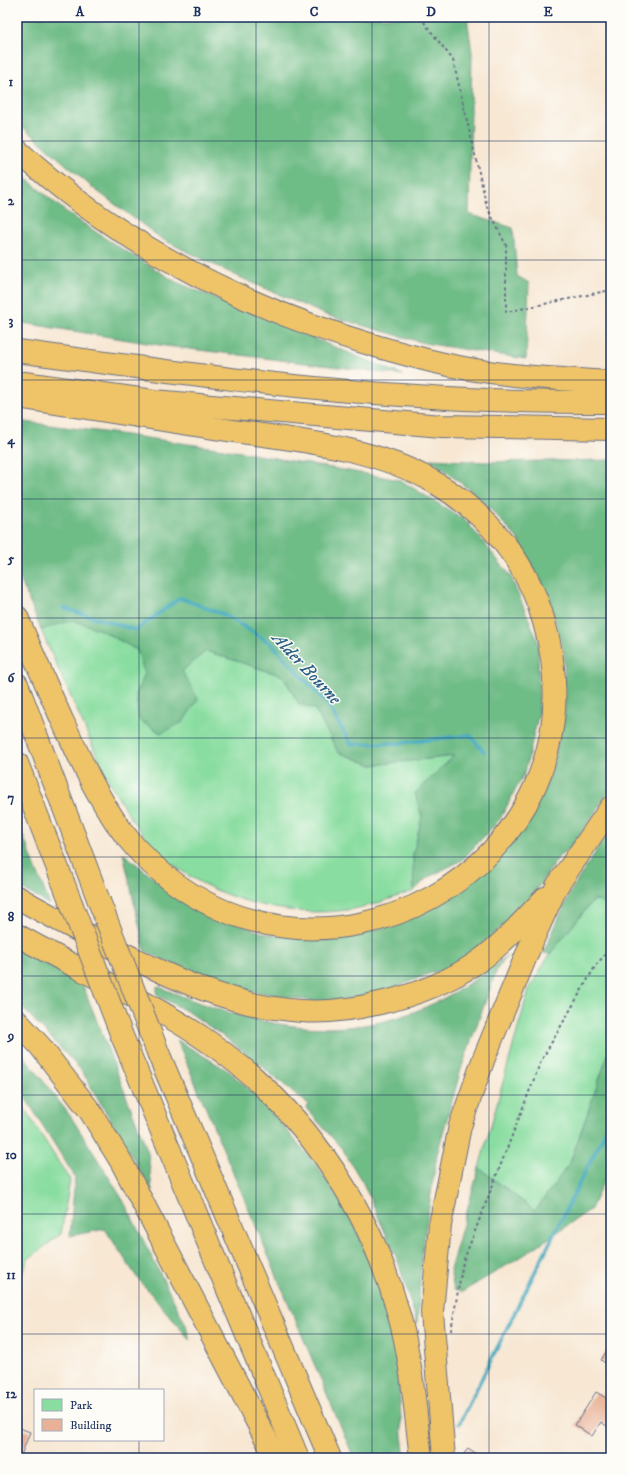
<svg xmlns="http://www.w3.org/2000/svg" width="628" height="1475" font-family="'IM FELL DW Pica',serif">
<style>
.green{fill:#89dda0;stroke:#52867f}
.forest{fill:#6ebc86;stroke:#447672}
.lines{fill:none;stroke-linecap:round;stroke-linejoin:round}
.stream{stroke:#3fa8bf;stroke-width:3.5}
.building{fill:#e9b298}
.highway-casing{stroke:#686f87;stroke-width:24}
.path{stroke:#686f87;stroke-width:2;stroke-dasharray:3 3;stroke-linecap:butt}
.highway{stroke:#efc469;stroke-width:22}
.highway-bridge-casing{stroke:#686f87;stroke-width:24;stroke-linecap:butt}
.highway-bridge{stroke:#efc469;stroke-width:22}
.grid{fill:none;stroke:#1b2f5e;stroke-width:1;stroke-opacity:0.55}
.labels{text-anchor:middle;stroke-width:3;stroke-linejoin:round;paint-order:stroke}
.water-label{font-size:18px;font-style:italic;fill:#295f85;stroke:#fdfcf7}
.neatline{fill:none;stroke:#1b2f5e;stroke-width:1.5}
.grid-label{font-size:13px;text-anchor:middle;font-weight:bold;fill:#1b2f5e}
</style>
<rect width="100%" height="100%" fill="#fdfcf7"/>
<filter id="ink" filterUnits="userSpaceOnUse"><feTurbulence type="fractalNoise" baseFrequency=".025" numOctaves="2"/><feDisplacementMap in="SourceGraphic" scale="8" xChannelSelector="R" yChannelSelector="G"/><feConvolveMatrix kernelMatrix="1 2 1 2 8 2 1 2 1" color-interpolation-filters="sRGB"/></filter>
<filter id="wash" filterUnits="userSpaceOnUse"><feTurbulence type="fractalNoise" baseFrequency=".012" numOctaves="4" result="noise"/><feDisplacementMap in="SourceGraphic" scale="16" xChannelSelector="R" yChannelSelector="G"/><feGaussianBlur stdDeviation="0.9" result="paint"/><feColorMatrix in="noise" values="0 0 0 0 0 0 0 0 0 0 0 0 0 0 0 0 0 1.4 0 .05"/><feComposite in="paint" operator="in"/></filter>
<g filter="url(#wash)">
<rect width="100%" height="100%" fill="#f7e7d3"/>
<!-- green -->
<g class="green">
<path d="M72,619L101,630L137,650L145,674L136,695L182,671L206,651L283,676L299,704L315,709L338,752L372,765L455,756L415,793L422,817L413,854L414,891C389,899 364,909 338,911C274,917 194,893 151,844C120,809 101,766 83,724C69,692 54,661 41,630Z"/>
<polygon points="594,899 611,907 611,1046 570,1163 535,1211 479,1168 529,989 550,954"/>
<polygon points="17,1097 70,1180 61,1234 28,1259 17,1285"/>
</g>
<!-- forest -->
<g class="forest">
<polygon points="17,17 467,17 472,53 469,214 513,228 517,276 529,283 526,359 424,343 326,315 237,276 162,239 93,188 17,122"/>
<polygon points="17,171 65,211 106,239 176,282 403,375 166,346 17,322"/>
<polygon points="17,421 119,434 223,449 400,480 465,520 510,575 538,641 539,712 525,772 500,819 462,860 427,878 414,891 413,854 422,817 415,793 454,756 372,765 338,752 315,709 299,704 283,676 206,651 182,671 198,699 183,722 161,733 139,720 136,695 145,674 137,650 101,630 72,620 41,630 17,571"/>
<polygon points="430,459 483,462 611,460 611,788 573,845 560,855 539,886 514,916 466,958 446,971 433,972 385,992 324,1003 220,986 145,951 123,853 174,895 214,915 260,932 273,935 312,938 353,935 398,924 442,903 488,868 526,822 551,773 565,710 564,652 548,595 517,538 480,498"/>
<polygon points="17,820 50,905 17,886"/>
<polygon points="611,828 611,907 594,899 550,954 543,953 572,889"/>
<polygon points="17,948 82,983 148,1152 152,1191 82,1071 17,1002"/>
<path d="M509,954L497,969L461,1069L437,1154L422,1253L417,1324L398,1261L363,1183L343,1150L306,1108L308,1104L233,1043L190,1013L157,995V986C245,1024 339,1048 430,1005C459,992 485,973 509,954Z"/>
<polygon points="177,1040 230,1072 259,1098 317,1166 352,1219 387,1303 397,1351 402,1436 405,1458 354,1458"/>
<polygon points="611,1046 611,1165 591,1209 524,1255 462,1292 454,1290 450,1270 479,1168 535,1211 570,1163"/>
<polygon points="17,1047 71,1117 123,1200 186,1325 190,1340 136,1276 105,1229 70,1236 75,1177 23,1094 17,1093"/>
</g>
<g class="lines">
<!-- stream -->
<g class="stream">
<polyline points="63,608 136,630 180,598 225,615 272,644 328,705 351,744 401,743 470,735 484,752"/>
<polyline points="605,891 611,893"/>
<polyline points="459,1424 611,1120"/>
</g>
</g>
<g id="blocks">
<!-- building -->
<g class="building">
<polygon points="611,1344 611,1367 601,1360"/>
<polygon points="596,1392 611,1401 611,1429 601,1422 592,1436 575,1425"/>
<polygon points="17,1427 30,1432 20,1458 17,1458"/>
<polygon points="468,1448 483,1458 464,1458 462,1457"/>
</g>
</g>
</g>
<g filter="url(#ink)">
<use href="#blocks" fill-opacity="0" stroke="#686f87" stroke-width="1"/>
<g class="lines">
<!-- highway casing -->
<g class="highway-casing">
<g id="highway">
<path d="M17,150C120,245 245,308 379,347C407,355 435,363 464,368C513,377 562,379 611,382"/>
<path d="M17,351C150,369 283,388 417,396C482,401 546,402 611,402"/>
<polyline points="24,383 154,401 371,420 442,426 611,429"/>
<path d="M17,397C85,408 153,419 220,429C292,440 370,445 434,482C487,513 528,563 544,622C615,869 307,1036 135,847C103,811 83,765 63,722C47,687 32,652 17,617"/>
<polyline points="17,684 99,901"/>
<polyline points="17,763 63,882"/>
<path d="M17,897C48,915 79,931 111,947C171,978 233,1007 302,1011C328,1013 354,1009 380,1003C416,995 449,982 479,961C504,943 524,920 545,898"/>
<path d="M17,935C77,969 142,998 200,1036C299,1102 368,1201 399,1315C412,1361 415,1411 421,1458"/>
<polyline points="17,1021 40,1046 90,1111 122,1163 276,1458"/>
<polyline points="122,1036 298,1458"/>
<polyline points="159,1055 330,1458"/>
<polyline points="444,1458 432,1312 440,1225 460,1126 484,1058 536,932 557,886 611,807"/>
</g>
</g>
<!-- path -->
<g class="path">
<polyline points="420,17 453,60 487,207 506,245 506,312 611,290"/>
<polyline points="451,1331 463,1262 541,1061 596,965 611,948"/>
</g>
<!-- highway -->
<use href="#highway" class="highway"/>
<!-- highway-bridge casing -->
<g class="highway-bridge-casing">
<g id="highway-bridge">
<polyline points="63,882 122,1036"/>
<polyline points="99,901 159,1055"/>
</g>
</g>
<!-- highway-bridge -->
<use href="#highway-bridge" class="highway-bridge"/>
</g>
</g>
<!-- grid -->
<path class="grid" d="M139,17V1390M256,17V1458M372,17V1458M489,17V1458M17,141H611M17,260H611M17,380H611M17,499H611M17,618H611M17,738H611M17,857H611M17,976H611M17,1095H611M17,1214H611M17,1334H611M139,1440V1458"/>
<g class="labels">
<!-- water labels -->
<g class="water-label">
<text transform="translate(307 668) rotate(47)" y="6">Alder Bourne</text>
</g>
</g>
<!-- margin -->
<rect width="628" height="1475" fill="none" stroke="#fdfcf7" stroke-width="44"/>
<!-- legend -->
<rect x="34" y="1389" width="130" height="52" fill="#fdfcf7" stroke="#a3aaba"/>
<rect x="42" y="1399" width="20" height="12" fill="#89dda0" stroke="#a3aaba"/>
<text x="70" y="1409" font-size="12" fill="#1b2f5e">Park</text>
<rect x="42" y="1419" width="20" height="12" fill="#e9b298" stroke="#a3aaba"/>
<text x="70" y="1429" font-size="12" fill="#1b2f5e">Building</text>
<rect x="22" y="22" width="584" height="1431" class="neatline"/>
<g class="grid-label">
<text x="80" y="16">A</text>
<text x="197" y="16">B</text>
<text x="314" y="16">C</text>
<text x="431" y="16">D</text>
<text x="548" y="16">E</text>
<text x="11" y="86">1</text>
<text x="11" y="205">2</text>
<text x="11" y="325">3</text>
<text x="11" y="444">4</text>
<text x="11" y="563">5</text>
<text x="11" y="682">6</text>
<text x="11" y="802">7</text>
<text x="11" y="921">8</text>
<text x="11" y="1040">9</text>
<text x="11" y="1159">10</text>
<text x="11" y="1279">11</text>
<text x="11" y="1398">12</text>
</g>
</svg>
